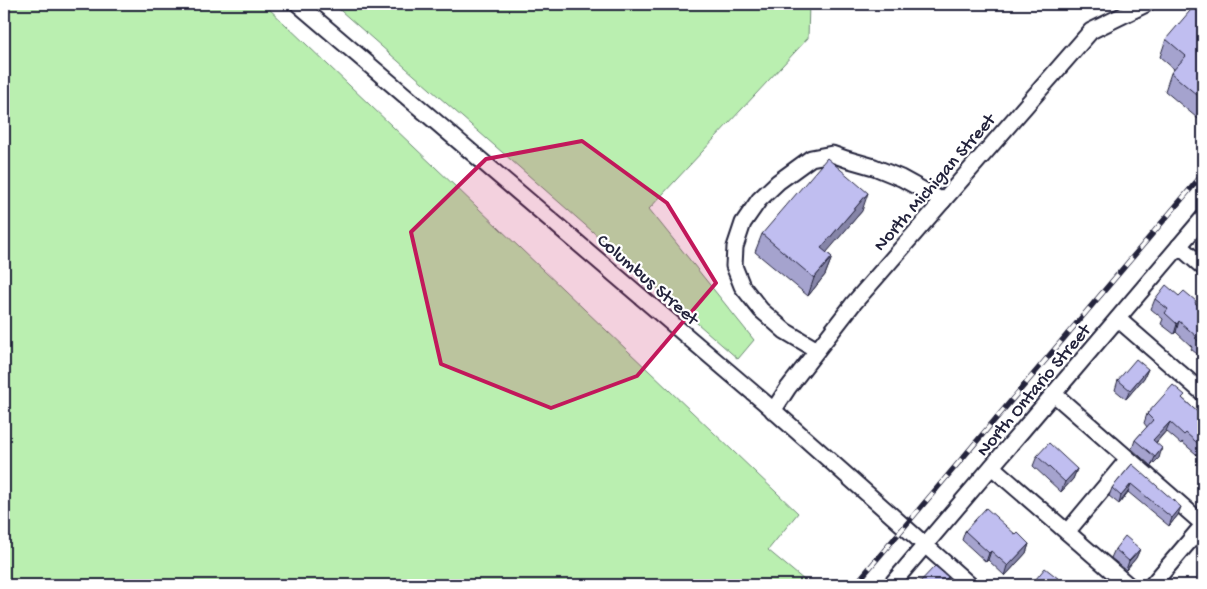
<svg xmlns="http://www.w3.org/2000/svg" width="1207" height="589" font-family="'Gochi Hand',sans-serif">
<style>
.green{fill:#baefb0;stroke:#6e8876}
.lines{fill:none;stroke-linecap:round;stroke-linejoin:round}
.minor-casing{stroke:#22223b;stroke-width:19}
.minor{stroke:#fff;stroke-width:15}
.rail-casing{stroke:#22223b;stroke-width:5.5}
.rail{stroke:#fff;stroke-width:4;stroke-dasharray:11;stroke-linecap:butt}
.wall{fill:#a5a3ce;stroke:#22223b}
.shaded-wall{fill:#8685a8;stroke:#22223b}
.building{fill:#c0bef0;stroke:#22223b}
.marked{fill:#c2185b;fill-opacity:0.2;stroke:#c2185b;stroke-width:4;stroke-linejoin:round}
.labels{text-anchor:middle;stroke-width:4.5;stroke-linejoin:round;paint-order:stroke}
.street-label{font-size:19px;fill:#22223b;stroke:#fff}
</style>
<rect width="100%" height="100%" fill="#fff"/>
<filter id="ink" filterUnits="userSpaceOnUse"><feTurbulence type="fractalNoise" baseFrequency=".02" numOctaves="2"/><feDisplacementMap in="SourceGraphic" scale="10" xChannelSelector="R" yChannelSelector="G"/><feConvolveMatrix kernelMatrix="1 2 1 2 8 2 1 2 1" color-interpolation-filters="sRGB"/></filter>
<g filter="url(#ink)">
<!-- green -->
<g class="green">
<polygon points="4,4 264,4 798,513 768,550 810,585 7,585 4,583"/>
<polygon points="333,4 809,4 808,38 649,209 754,340 738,359"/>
</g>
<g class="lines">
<!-- minor casing -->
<g class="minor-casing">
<g id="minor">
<polyline points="298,4 764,402 970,585"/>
<polyline points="1179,246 1203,267"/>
<polyline points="1118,319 1203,393"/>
<polyline points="817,350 785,331 761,310 742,286 734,266 735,247 743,223 759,200 778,182 811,158 832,154 846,159 874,167 901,178 943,201"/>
<polyline points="1054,394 1203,524"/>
<polyline points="773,411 788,388 853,304 1091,31 1146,4"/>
<polyline points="992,467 1128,585"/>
<polyline points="1067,532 1128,459"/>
<polyline points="891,585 1203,218"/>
<polyline points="1152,585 1203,525"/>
</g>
</g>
<!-- minor -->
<use href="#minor" class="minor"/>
<!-- rail casing -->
<g class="rail-casing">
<polyline id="rail" points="855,585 1203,174"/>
</g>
<!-- rail -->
<use href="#rail" class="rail"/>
</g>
<!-- wall -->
<g class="wall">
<polygon points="1203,12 1203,123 1165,91 1171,73 1174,69 1160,57 1166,39"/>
<polygon points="862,211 826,252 832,257 825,275 808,296 755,252 762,234"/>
<polygon points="1179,296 1196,301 1195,303 1203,310 1203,359 1191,349 1192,347 1176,332 1174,334 1161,324 1163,319 1151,309 1155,299"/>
<polygon points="1148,369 1144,378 1126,399 1115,390 1118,380"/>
<polygon points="1183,399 1203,417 1203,460 1182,442 1181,444 1166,431 1156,443 1159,458 1151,466 1132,449 1135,440 1147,427 1144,423 1147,414"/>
<polygon points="1037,456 1077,469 1073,479 1061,492 1033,466"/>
<polygon points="1132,464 1178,515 1169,526 1128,492 1119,504 1109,496 1112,488"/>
<polygon points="965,531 1016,535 1029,544 1026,553 1005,576 988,560 986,562 962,540"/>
<polygon points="1115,549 1140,549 1136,558 1126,570 1111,558"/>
</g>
<!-- shaded-wall -->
<g class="shaded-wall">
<polygon points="868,193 862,211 815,266 821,248"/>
<polygon points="832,257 825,275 808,296 814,278"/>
<polygon points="1179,321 1176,332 1174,334 1177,324"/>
<polygon points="1148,369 1144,378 1126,399 1130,390"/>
<polygon points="1170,422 1166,431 1150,449 1153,440"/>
<polygon points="1162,448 1159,458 1151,466 1155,457"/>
<polygon points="1077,469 1073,479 1061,492 1065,482"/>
<polygon points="1131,484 1128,492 1119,504 1121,496"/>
<polygon points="1181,507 1178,515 1169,526 1172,518"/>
<polygon points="1029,544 1026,553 1005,576 1008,566"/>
<polygon points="1140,549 1136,558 1126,570 1129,561"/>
<polygon points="991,551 988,560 986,562 989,553"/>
<polygon points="948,577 944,585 940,585"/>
</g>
<!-- building -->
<g class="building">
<polygon points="1195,5 1203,12 1203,100 1171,73 1186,56 1166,39"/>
<polygon points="827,158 868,193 821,248 832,257 814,278 762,234"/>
<polygon points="1166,285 1179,296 1184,291 1196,301 1195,303 1203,310 1203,345 1195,338 1197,337 1179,321 1177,324 1165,313 1168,309 1155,299"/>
<polygon points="1136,359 1148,369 1130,390 1118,380"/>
<polygon points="1173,385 1185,395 1182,398 1203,417 1203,448 1186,433 1184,435 1170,422 1153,440 1162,448 1155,457 1135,440 1153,420 1147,414"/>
<polygon points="1049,443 1077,469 1065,482 1037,456"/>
<polygon points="1132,464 1181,507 1172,518 1131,484 1121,496 1112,488"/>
<polygon points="986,508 1016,535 1018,533 1029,544 1008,566 991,551 989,553 965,531"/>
<polygon points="1125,536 1140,549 1129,561 1115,549"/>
<polygon points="935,566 948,577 940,585 917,585"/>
<polygon points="1045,568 1059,579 1054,585 1031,585"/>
<polygon points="1203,577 1203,585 1197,585"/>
</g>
</g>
<!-- marked area -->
<path class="marked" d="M582,141L667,203L716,283L637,376L551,408L441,364L411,232L486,159Z"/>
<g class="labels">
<!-- street labels -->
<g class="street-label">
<text transform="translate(933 181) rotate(-49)" y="7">North Michigan Street</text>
<text transform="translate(649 278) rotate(41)" y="7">Columbus Street</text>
<text transform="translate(1032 389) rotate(-50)" y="7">North Ontario Street</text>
</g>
</g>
<!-- margin -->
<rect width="1207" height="589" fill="none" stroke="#fff" stroke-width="20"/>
<rect x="10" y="10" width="1187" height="569" fill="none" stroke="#22223b" stroke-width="2" filter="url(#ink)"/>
</svg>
